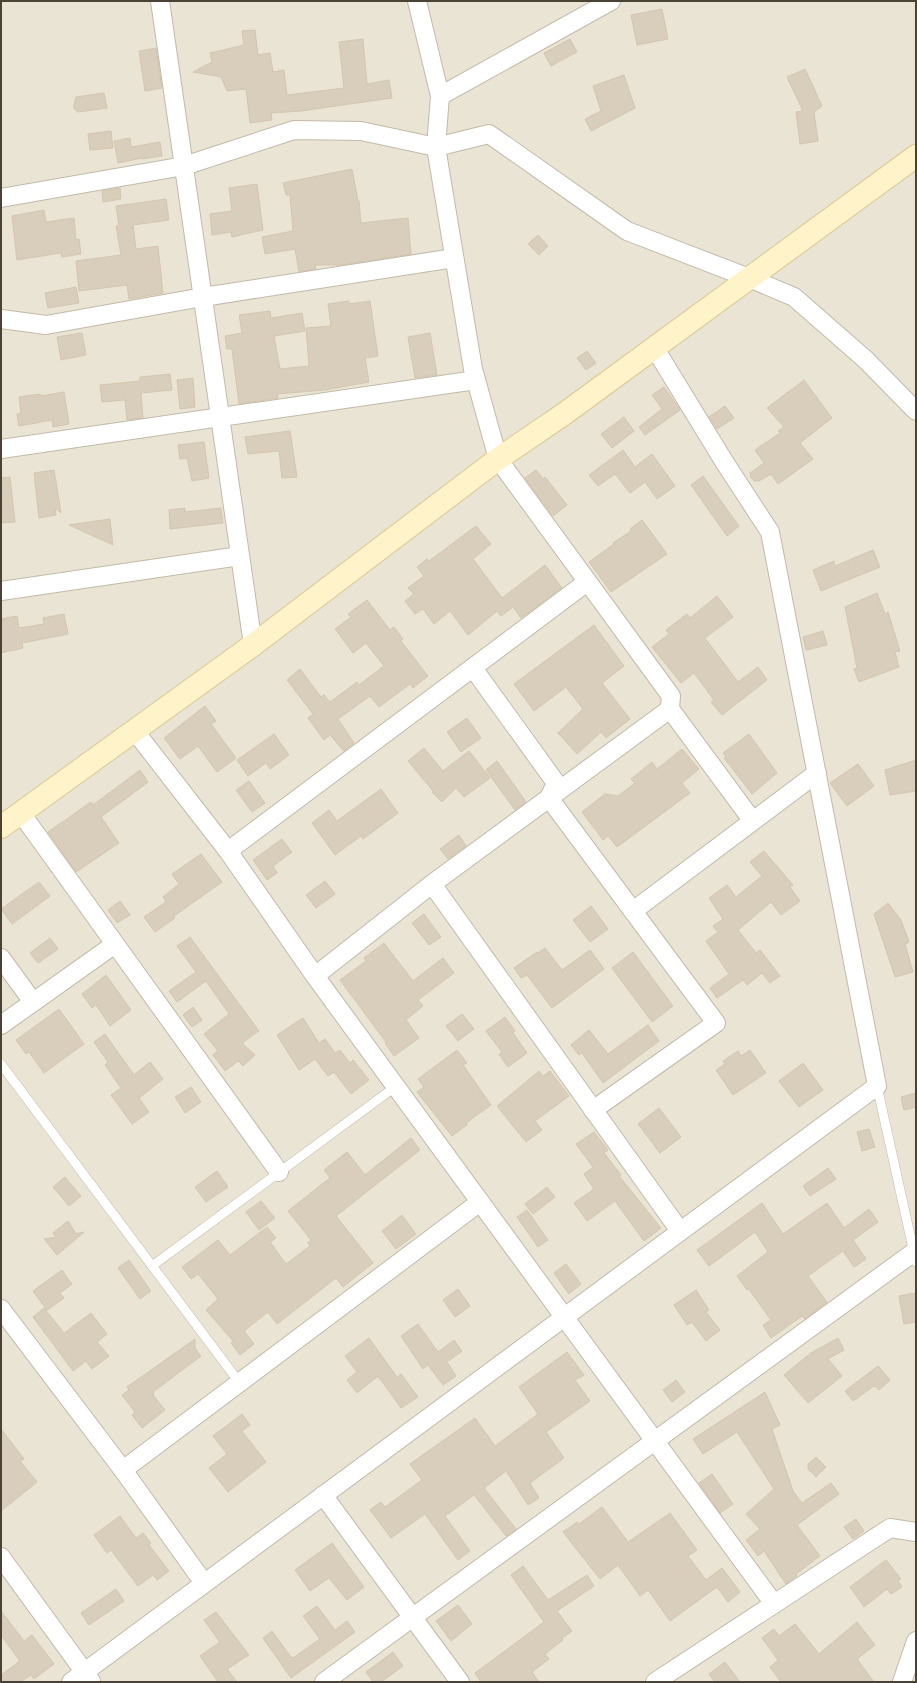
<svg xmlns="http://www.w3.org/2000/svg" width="917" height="1683" font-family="'IBM Plex Sans',sans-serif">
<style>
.residential{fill:#eae4d5}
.building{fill:#d9cebc;stroke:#d4c6ae}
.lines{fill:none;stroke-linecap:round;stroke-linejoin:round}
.lane-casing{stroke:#c2baa9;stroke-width:10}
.street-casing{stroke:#c2baa9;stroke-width:20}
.secondary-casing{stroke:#dac893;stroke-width:24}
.lane{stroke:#fff;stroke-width:9}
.street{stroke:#fff;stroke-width:18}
.secondary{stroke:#fff3c9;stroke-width:22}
</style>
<rect width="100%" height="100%" fill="#f6f2e8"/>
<!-- residential -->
<rect class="residential" x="1" y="1" width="915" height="1681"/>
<!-- building -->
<g class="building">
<polygon points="662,9 668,39 637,45 631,15"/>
<polygon points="255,30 258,55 270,53 273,72 284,70 287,95 344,88 339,42 363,39 367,84 389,80 392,98 301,111 271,113 272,120 250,123 246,89 227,91 221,77 193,72 212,62 210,53 244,45 242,31"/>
<polygon points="570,39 577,52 551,66 544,53"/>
<polygon points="156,48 162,88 145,91 139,51"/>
<polygon points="805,69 822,106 814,112 818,141 800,144 796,112 803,111 787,77"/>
<polygon points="624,75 635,108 591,131 585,119 601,111 593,86"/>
<polygon points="104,93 107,108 78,112 74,109 74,105 76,97"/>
<polygon points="111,131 113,148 90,150 88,134"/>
<polygon points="130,138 131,147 160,142 162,156 142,159 142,158 118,163 114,141"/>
<polygon points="352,169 358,201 359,201 361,223 408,218 411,254 342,265 315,265 316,269 299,272 295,249 265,254 262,237 293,231 290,195 286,195 283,183"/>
<polygon points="257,184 263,230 232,237 231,232 212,235 210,214 232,211 229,188"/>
<polygon points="120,188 121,199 103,202 102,191"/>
<polygon points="166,199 169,220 133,225 136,249 158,246 163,293 129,299 127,285 79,291 76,261 121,255 116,226 119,226 116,206"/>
<polygon points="44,210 46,222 74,218 76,240 79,239 81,254 62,257 61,253 17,260 12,216"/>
<polygon points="538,235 548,246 539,255 528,244"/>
<polygon points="76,287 79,303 48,308 45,293"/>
<polygon points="349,301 349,304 370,301 378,356 365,358 369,382 325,390 277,394 278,398 239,404 232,349 227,349 225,336 242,333 239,315 270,311 271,318 302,313 305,331 274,336 280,369 309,366 306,328 331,326 328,304"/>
<polygon points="82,333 86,355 61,360 57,337"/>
<polygon points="430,333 437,375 415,378 408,337"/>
<polygon points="587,351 596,363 586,370 577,358"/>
<polygon points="170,374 172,390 141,393 143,418 127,420 125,400 102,402 100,385 140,381 140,377"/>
<polygon points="193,378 195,407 180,409 177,380"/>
<polygon points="804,380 832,418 800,443 813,459 778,484 771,474 759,481 754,481 751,478 750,473 764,463 755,450 780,433 778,431 784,427 767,408"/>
<polygon points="664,387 680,410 645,435 639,427 662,409 652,395"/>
<polygon points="64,392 69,424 53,427 52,420 19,426 17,414 21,413 19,397 40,394 41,396"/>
<polygon points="725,406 734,418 717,429 709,417"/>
<polygon points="624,417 634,431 612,448 601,434"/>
<polygon points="290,431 297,477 282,478 279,451 248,454 245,437"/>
<polygon points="204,442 209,478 192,481 187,458 180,459 178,445"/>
<polygon points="623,450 635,467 652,454 675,486 657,499 645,482 630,493 615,474 598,486 589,475"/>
<polygon points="54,470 61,513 55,508 56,515 39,518 34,473"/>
<polygon points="536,470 543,479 545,477 567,505 553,516 525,478"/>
<polygon points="703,476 739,526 727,536 691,485"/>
<polygon points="10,477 15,522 1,523 1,478"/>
<polygon points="185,508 185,512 221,508 223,523 170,529 169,510"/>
<polygon points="110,519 113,545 69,525"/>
<polygon points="642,520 667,554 611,592 589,562 614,544 613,543 631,531 630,529"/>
<polygon points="476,526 491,544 473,559 502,598 545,565 562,588 521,618 513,607 501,616 497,611 468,635 450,611 434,624 423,609 415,614 405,601 414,594 408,588 424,576 417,567 427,559 429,561"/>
<polygon points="873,550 880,567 821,591 813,570 834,561 835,566"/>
<polygon points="877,593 885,614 888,612 900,651 895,652 899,667 859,682 854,669 857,668 845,607"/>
<polygon points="717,596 733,617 705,638 738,682 758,667 767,680 722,715 711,702 714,700 694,673 681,683 652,647 669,634 666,630 687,614 690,618"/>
<polygon points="367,600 390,630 394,627 403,639 401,641 428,676 413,688 410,684 379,707 370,696 338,719 354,743 344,751 330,735 324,740 308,718 313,714 287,680 300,669 321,697 324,695 330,702 357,682 359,685 384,666 366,643 353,653 335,629 351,617 348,614"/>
<polygon points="64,614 68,634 22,643 23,648 1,653 1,619 17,616 19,628 44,624 43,618"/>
<polygon points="594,625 624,666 602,683 630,719 606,738 601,732 577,754 558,733 583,709 566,687 534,711 514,684"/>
<polygon points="823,631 827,645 806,650 803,637"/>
<polygon points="205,706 216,721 211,724 236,758 217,772 198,746 180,759 164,738"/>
<polygon points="467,718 481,738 461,752 447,732"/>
<polygon points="274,734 289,755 270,769 266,763 248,776 237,760"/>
<polygon points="749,734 777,773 752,794 724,758 726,757 723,753"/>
<polygon points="424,748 443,771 469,751 490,778 464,797 456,788 442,802 432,792 433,791 408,761"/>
<polygon points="682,749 699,769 682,783 690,793 617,847 608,836 603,840 582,812 605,794 618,796 635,783 631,779 652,762 657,769"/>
<polygon points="916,760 916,791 890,795 885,770"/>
<polygon points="497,761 526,802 515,810 486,770"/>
<polygon points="858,764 874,786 847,806 830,783"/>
<polygon points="140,770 148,782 101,817 119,843 76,872 48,832 91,802 93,805"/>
<polygon points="249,781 265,803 252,812 236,790"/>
<polygon points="381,789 398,813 363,839 361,836 335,855 312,823 329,810 337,821"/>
<polygon points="459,835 466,846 448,859 440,849"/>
<polygon points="282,839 292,852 273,866 277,873 267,880 253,860"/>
<polygon points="764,851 793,885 790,887 800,901 781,915 771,902 738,930 756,953 760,950 780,976 770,983 762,973 747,985 743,980 717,998 710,988 729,974 706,941 718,932 713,926 723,919 709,898 727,885 736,897 762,876 750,862"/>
<polygon points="201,854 222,882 174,916 175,918 155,932 144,917 166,902 163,897 179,884 172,874"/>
<polygon points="325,881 335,894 316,908 306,895"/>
<polygon points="39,882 50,896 12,924 1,909"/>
<polygon points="120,901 130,915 117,923 108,910"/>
<polygon points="888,903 901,920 909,942 905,944 913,972 895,977 874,914"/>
<polygon points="591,906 608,929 590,942 573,920"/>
<polygon points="424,914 441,937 429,945 412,923"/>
<polygon points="190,937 259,1031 242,1043 255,1055 243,1066 238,1061 225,1071 213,1055 218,1051 204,1034 229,1014 206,981 177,1002 169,991 196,972 177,946"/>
<polygon points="50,938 58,949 38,963 30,953"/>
<polygon points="384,943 413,981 443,958 454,973 418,1000 423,1006 406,1020 419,1038 394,1056 385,1043 386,1042 340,980 366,961 364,958"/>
<polygon points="545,948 562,970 590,950 604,969 552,1008 527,975 521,978 514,968 537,952 538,953"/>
<polygon points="633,952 673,1006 652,1022 612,968"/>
<polygon points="106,975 131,1010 110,1026 96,1005 92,1008 82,994"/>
<polygon points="193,1007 202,1020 192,1027 183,1015"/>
<polygon points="59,1009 84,1044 44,1073 29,1052 26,1054 16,1040"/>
<polygon points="462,1014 474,1029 458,1041 446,1026"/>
<polygon points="505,1017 515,1031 513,1033 527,1053 508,1067 499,1054 502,1052 486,1031"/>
<polygon points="303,1018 319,1043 325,1039 335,1053 340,1050 350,1063 353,1060 369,1080 351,1094 334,1072 328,1076 315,1059 299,1070 277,1035"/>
<polygon points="648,1025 659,1041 603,1083 582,1053 579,1055 571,1045 589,1030 608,1054"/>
<polygon points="105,1034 134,1075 150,1062 163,1079 139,1098 149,1112 132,1124 111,1095 121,1088 105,1065 108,1062 94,1042"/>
<polygon points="457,1050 467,1063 463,1065 491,1105 466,1123 467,1125 452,1136 417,1092 424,1087 418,1079"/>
<polygon points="750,1050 766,1073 733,1095 716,1070 725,1064 723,1061 738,1051 741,1056"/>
<polygon points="803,1063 823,1090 799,1107 779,1081"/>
<polygon points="539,1071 543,1076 550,1071 569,1096 535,1121 542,1130 526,1142 497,1106"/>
<polygon points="191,1087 201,1102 185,1113 175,1097"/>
<polygon points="916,1093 916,1107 904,1110 901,1097"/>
<polygon points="659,1108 681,1137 660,1153 638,1124"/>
<polygon points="869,1129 875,1147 862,1151 857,1132"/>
<polygon points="594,1132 608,1150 604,1153 621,1175 619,1176 661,1228 644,1241 615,1201 587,1221 574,1203 594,1189 584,1174 593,1167 576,1144"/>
<polygon points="411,1138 420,1150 336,1216 373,1263 343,1287 336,1278 277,1324 268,1312 244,1331 254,1344 240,1355 231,1343 233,1341 206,1310 218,1299 198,1274 191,1279 182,1267 218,1240 230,1255 267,1227 276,1238 270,1242 286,1264 310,1246 308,1243 311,1240 288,1211 330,1178 324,1170 347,1152 365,1175"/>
<polygon points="828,1168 836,1179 810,1196 803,1186"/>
<polygon points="217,1171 228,1187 206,1202 195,1187"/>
<polygon points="65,1177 81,1196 69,1206 53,1187"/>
<polygon points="547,1187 555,1197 533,1214 525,1204"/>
<polygon points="261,1201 275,1218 259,1230 246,1212"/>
<polygon points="762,1203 783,1234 827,1203 844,1228 869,1209 878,1222 853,1240 866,1259 854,1267 843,1251 808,1276 827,1302 805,1319 802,1316 771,1338 763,1325 771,1320 748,1288 747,1290 737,1276 768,1252 755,1232 709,1266 697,1250"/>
<polygon points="527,1210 548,1240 538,1247 517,1217"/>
<polygon points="402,1215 416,1234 396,1249 382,1231"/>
<polygon points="68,1221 76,1234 84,1232 57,1255 44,1239 56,1237 53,1233"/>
<polygon points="129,1260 151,1291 140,1299 118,1268"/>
<polygon points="566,1264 581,1284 569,1294 554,1273"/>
<polygon points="62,1270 72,1284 60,1293 64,1298 47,1310 33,1291"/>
<polygon points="458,1289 470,1306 455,1317 443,1300"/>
<polygon points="696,1290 709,1310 706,1312 720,1330 706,1341 692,1322 687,1325 674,1305"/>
<polygon points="916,1293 916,1322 904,1324 899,1296"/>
<polygon points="44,1308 64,1333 91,1313 107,1334 97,1342 109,1356 92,1369 86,1361 73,1371 33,1317"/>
<polygon points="418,1324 438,1352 454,1340 462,1351 447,1362 456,1376 443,1385 428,1365 423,1369 401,1336"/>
<polygon points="369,1338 397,1377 401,1374 418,1397 401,1408 378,1376 357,1393 347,1380 357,1372 345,1356"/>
<polygon points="838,1338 844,1350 828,1359 842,1376 808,1403 784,1375 811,1353"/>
<polygon points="195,1339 195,1348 201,1356 153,1392 154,1393 153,1395 165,1410 142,1428 132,1415 135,1412 122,1395 129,1390 127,1387"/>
<polygon points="567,1352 584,1375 575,1380 590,1401 546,1432 564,1458 530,1483 539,1498 528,1505 506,1471 484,1488 516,1529 506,1536 474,1495 445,1516 470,1551 458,1560 425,1514 391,1538 370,1510 381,1502 385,1507 422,1480 410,1464 475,1418 495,1446 538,1414 519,1387"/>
<polygon points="878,1366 890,1380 879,1390 876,1386 875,1387 874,1386 853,1401 845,1391"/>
<polygon points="676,1380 685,1392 672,1402 663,1390"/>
<polygon points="765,1392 780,1425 772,1429 793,1491 802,1503 831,1483 839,1494 797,1525 820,1556 796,1574 797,1576 786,1584 764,1551 758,1556 746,1540 760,1529 746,1514 774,1489 737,1432 703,1454 693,1439"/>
<polygon points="242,1414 250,1425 242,1431 266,1462 228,1492 209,1468 227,1454 213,1436"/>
<polygon points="1,1429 24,1459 20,1461 37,1482 1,1511"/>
<polygon points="816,1457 826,1467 816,1477 808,1469 808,1464"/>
<polygon points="712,1474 733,1504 720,1513 699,1483"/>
<polygon points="602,1507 628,1542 670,1513 697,1550 688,1556 706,1580 722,1568 740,1592 728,1602 717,1587 670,1621 648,1590 640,1596 618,1565 600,1579 563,1532 577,1522 579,1524"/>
<polygon points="120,1516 136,1538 143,1533 151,1543 149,1545 169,1571 157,1580 153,1575 138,1586 111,1550 107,1553 94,1535"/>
<polygon points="856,1519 864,1531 853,1539 844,1527"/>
<polygon points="332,1543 364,1587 347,1600 329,1578 310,1591 295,1570"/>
<polygon points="886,1560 901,1579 898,1581 902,1587 891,1594 887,1589 864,1607 850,1587"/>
<polygon points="523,1566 548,1600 587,1575 594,1586 557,1611 572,1631 562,1638 563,1640 545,1654 549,1659 532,1672 539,1682 481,1682 475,1673 544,1622 511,1575"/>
<polygon points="116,1589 124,1601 89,1625 81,1613"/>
<polygon points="458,1605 472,1624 451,1641 436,1621"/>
<polygon points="317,1606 335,1630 347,1621 355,1632 291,1678 263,1638 272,1631 291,1657 293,1658 320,1639 303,1616"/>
<polygon points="1,1611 24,1641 32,1635 54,1664 34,1679 31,1675 20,1682 1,1682 1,1675 20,1661 1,1635"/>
<polygon points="216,1612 249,1655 227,1669 237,1682 218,1682 200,1656 220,1642 204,1620"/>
<polygon points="857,1622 875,1645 857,1659 874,1682 781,1682 770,1667 778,1660 762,1638 774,1629 779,1636 795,1624 819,1654"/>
<polygon points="393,1652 403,1666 381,1682 373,1682 366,1672"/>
<polygon points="725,1662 740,1682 715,1682 709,1674"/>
</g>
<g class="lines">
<!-- lane casing -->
<g class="lane-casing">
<g id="lane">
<polyline points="1,1064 239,1382"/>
<polyline points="877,1086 916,1262"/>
<polyline points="152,1266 395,1087"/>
</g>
</g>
<!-- street casing -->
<g class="street-casing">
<g id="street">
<polyline points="160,1 253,645"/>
<polyline points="417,1 440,96 436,147 473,369 498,459 671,696 670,709 752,820"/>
<polyline points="440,96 611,1"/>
<polyline points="1,198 184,166 294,130 361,131 436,147 489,134 627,231 749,278 794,297 866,360 916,411"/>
<polyline points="1,319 46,325 203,297 454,258"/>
<polyline points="1,449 476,380"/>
<polyline points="1,591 240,556"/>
<polyline points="473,668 556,783 549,798 716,1023 593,1110"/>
<polyline points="134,730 228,851 315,976 774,1604"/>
<polyline points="21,813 279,1172"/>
<polyline points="228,851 587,582"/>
<polyline points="432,884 680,1231"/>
<polyline points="633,911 817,773"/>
<polyline points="1,958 33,1002"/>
<polyline points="315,976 432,884 670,709"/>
<polyline points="1,1025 115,944"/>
<polyline points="1,1309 123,1470 204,1583"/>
<polyline points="123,1470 480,1202"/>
<polyline points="323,1495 460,1682"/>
<polyline points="1,1557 91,1681"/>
<polyline points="71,1682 877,1086 770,532 725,463 654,347"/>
<polyline points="324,1682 914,1252"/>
<polyline points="655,1682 890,1528 916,1532"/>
<polyline points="902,1682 916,1641"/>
</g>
</g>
<!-- secondary casing -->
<g class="secondary-casing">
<polyline id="secondary" points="1,827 253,645 498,459 564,414 916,156"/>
</g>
<!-- lane -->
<use href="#lane" class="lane"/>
<!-- street -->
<use href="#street" class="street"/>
<!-- secondary -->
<use href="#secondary" class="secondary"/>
</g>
<!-- border -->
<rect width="917" height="1683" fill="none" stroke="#4a4235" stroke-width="4"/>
</svg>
